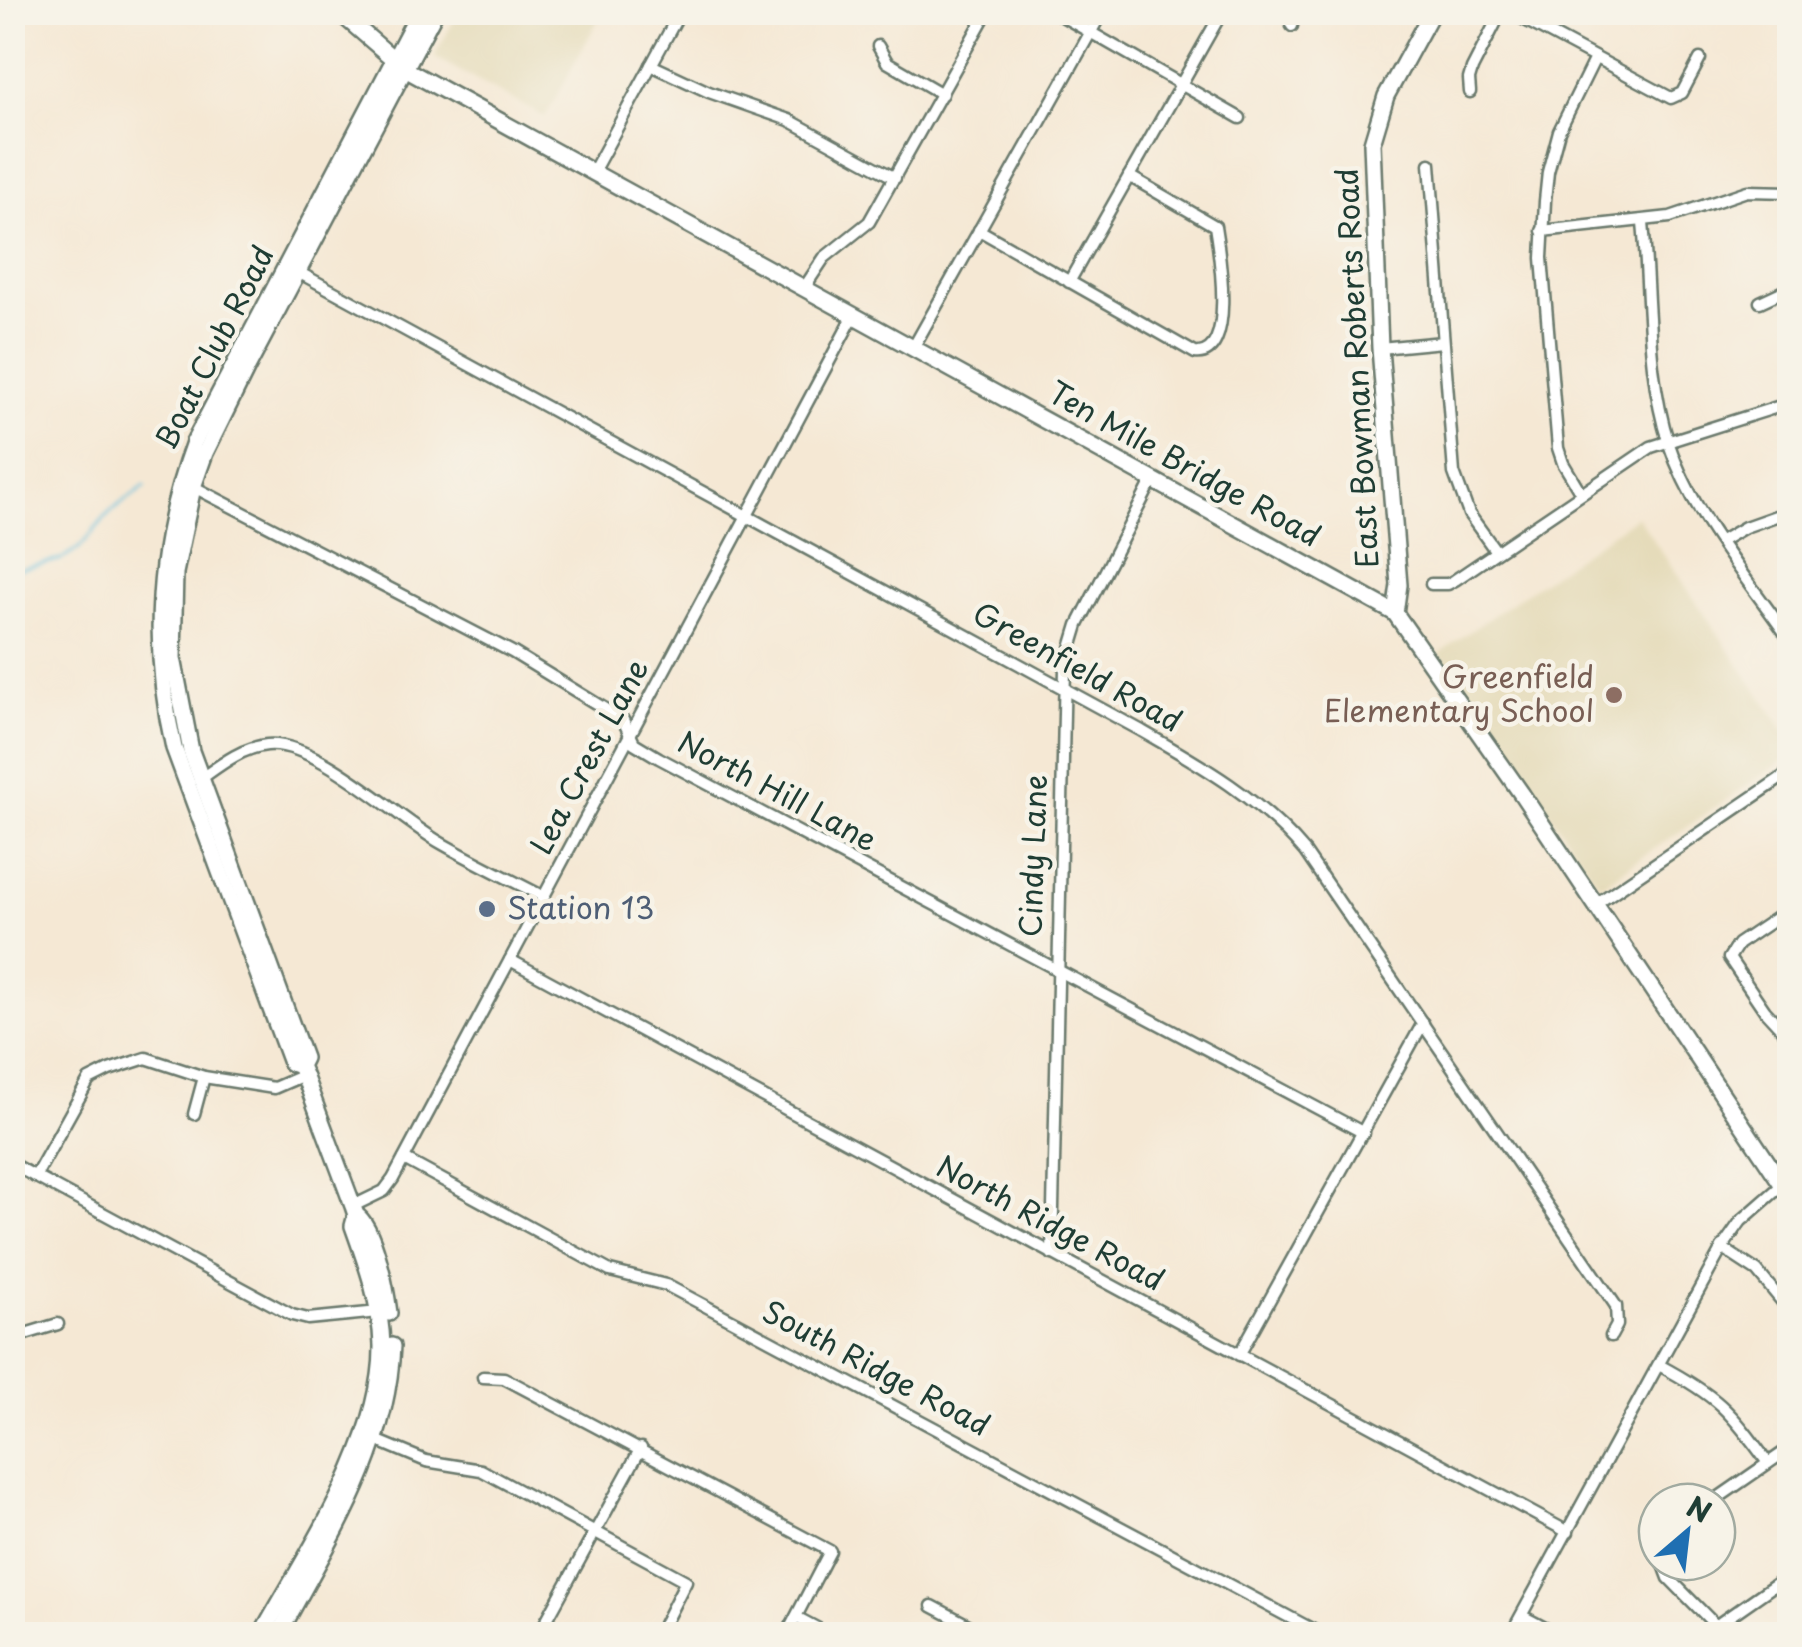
<svg xmlns="http://www.w3.org/2000/svg" width="1802" height="1647" font-family="'Playpen Sans',sans-serif">
<style>
.built{fill:#e5dbba}
.lines{fill:none;stroke-linecap:round;stroke-linejoin:round}
.stream{stroke:#61c0df;stroke-width:2.5}
.street-casing{stroke:#6a796c;stroke-width:15}
.secondary-casing{stroke:#6a796c;stroke-width:20}
.street{stroke:#fff;stroke-width:10}
.secondary{stroke:#fff;stroke-width:15}
.education-dot{fill:#8d6e63;stroke:#f7f3e8;stroke-width:4}
.service-dot{fill:#5c6f8a;stroke:#f7f3e8;stroke-width:4}
.labels{text-anchor:middle;stroke-width:9;stroke-linejoin:round;paint-order:stroke}
.street-label{font-size:30px;fill:#1f3d34;stroke:#f7f3e8}
.education-label{font-size:30px;fill:#785e54;stroke:#f7f3e8;text-anchor:end}
.service-label{font-size:30px;fill:#4e5e75;stroke:#f7f3e8;text-anchor:start}
</style>
<rect width="100%" height="100%" fill="#f7f3e8"/>
<filter id="ink" filterUnits="userSpaceOnUse"><feTurbulence type="fractalNoise" baseFrequency=".01" numOctaves="2"/><feDisplacementMap in="SourceGraphic" scale="20" xChannelSelector="R" yChannelSelector="G"/><feConvolveMatrix kernelMatrix="1 2 1 2 8 2 1 2 1" color-interpolation-filters="sRGB"/></filter>
<filter id="wash" filterUnits="userSpaceOnUse"><feTurbulence type="fractalNoise" baseFrequency=".0048" numOctaves="4" result="noise"/><feDisplacementMap in="SourceGraphic" scale="40" xChannelSelector="R" yChannelSelector="G"/><feGaussianBlur stdDeviation="2.25" result="paint"/><feColorMatrix in="noise" values="0 0 0 0 0 0 0 0 0 0 0 0 0 0 0 0 0 1.4 0 .05"/><feComposite in="paint" operator="in"/></filter>
<g filter="url(#wash)">
<rect width="100%" height="100%" fill="#f5e8d4"/>
<!-- built -->
<g class="built">
<polygon points="458,13 458,12 602,13 545,117 434,57"/>
<polygon points="1637,516 1789,737 1789,757 1600,886 1439,653"/>
</g>
<g class="lines">
<!-- stream -->
<g class="stream">
<polyline points="12,573 14,570 60,560 79,548 111,511 145,486"/>
<polyline points="12,607 12,609"/>
<polyline points="12,770 15,798 12,803"/>
</g>
</g>
</g>
<g filter="url(#ink)">
<g class="lines">
<!-- street casing -->
<g class="street-casing">
<g id="street">
<polyline points="1055,12 1240,118"/>
<polyline points="1286,12 1292,26"/>
<polyline points="1510,12 1671,98 1682,93 1700,59"/>
<polyline points="878,46 887,62 942,94"/>
<polyline points="651,65 709,92 789,120 895,178"/>
<polyline points="1470,92 1469,79 1472,69 1501,12"/>
<polyline points="1430,164 1454,473 1469,514 1495,550"/>
<polyline points="593,172 680,12"/>
<path d="M1643,223C1650,295 1646,374 1669,444C1693,516 1747,578 1790,640"/>
<path d="M979,230L1195,353C1237,358 1219,251 1215,226L1129,176"/>
<polyline points="1542,231 1670,217 1747,191 1790,192"/>
<path d="M298,272L1142,731C1203,766 1259,798 1305,852L1616,1306L1617,1325L1611,1336"/>
<polyline points="1069,282 1222,12"/>
<polyline points="804,288 824,258 869,222 987,12"/>
<polyline points="1760,302 1790,288"/>
<polyline points="913,348 1102,12"/>
<polyline points="1380,348 1443,342"/>
<polyline points="192,486 512,652 623,720 634,743 659,758 1364,1133"/>
<polyline points="1581,493 1563,463 1558,448 1542,258 1545,201 1548,172 1559,131 1595,58"/>
<polyline points="1721,541 1745,527 1790,511"/>
<polyline points="1431,584 1448,584 1455,580 1651,447 1790,403"/>
<path d="M199,780C220,765 241,748 267,745C316,740 397,818 441,843C474,862 510,879 544,897"/>
<polyline points="1596,904 1790,772"/>
<polyline points="1790,909 1738,944 1729,958 1765,1011 1790,1038"/>
<polyline points="510,960 1568,1532"/>
<polyline points="194,1114 204,1077"/>
<polyline points="404,1159 610,1271 666,1285 1321,1634"/>
<polyline points="12,1164 292,1315 308,1319 379,1312"/>
<polyline points="35,1177 89,1080 109,1070 146,1058 204,1077 274,1088 304,1075"/>
<polyline points="353,1206 384,1191 393,1179 854,315"/>
<polyline points="1722,1248 1757,1271 1790,1311"/>
<polyline points="1052,1254 1065,668 1078,625 1153,479"/>
<polyline points="12,1338 58,1324"/>
<polyline points="1239,1355 1423,1023"/>
<path d="M1659,1365C1717,1396 1730,1410 1768,1463"/>
<polyline points="483,1377 504,1378 830,1551 787,1634"/>
<polyline points="371,1438 426,1461 481,1470 686,1581 659,1634"/>
<polyline points="1712,1502 1790,1448"/>
<polyline points="1663,1562 1669,1578 1724,1634"/>
<polyline points="932,1606 985,1634"/>
<polyline points="1522,1616 1556,1634"/>
<polyline points="796,1617 828,1634"/>
<polyline points="1717,1625 1790,1574"/>
<polyline points="539,1634 641,1448"/>
<polyline points="1511,1634 1722,1248 1741,1221 1781,1186"/>
</g>
</g>
<!-- secondary casing -->
<g class="secondary-casing">
<g id="secondary">
<polyline points="339,12 405,69 1395,613 1521,793 1790,1196"/>
<polyline points="1395,613 1399,585 1380,348 1372,143 1386,96 1432,12"/>
<polyline points="300,1066 304,1058 191,751 173,658 175,573 193,487 205,453 248,366 435,12"/>
<path d="M356,1215C375,1227 386,1290 389,1313"/>
<path d="M262,1634C308,1551 383,1442 382,1346C381,1304 367,1265 353,1226L356,1215L353,1206L304,1075L300,1066L291,1063L174,748C150,644 157,543 194,442L419,12"/>
<path d="M279,1634C329,1540 387,1456 392,1346"/>
</g>
</g>
<!-- street -->
<use href="#street" class="street"/>
<!-- secondary -->
<use href="#secondary" class="secondary"/>
</g>
</g>
<!-- markers -->
<circle class="education-dot" cx="1614" cy="695" r="10"/>
<circle class="service-dot" cx="487" cy="909" r="10"/>
<g class="labels">
<!-- street labels -->
<g class="street-label">
<text transform="translate(215 348) rotate(-63)" y="10">Boat Club Road</text>
<text transform="translate(1358 368) rotate(-93)" y="10">East Bowman Roberts Road</text>
<text transform="translate(1184 465) rotate(29)" y="10">Ten Mile Bridge Road</text>
<text transform="translate(1077 668) rotate(29)" y="10">Greenfield Road</text>
<text transform="translate(590 757) rotate(-62)" y="10">Lea Crest Lane</text>
<text transform="translate(777 792) rotate(28)" y="10">North Hill Lane</text>
<text transform="translate(1034 856) rotate(-88)" y="10">Cindy Lane</text>
<text transform="translate(1050 1224) rotate(28)" y="10">North Ridge Road</text>
<text transform="translate(876 1369) rotate(28)" y="10">South Ridge Road</text>
</g>
<!-- education labels -->
<g class="education-label">
<text x="1594" y="688">Greenfield<tspan x="1594" dy="34">Elementary School</tspan></text>
</g>
<!-- service labels -->
<g class="service-label">
<text x="507" y="919">Station 13</text>
</g>
</g>
<!-- margin -->
<rect width="1802" height="1647" fill="none" stroke="#f7f3e8" stroke-width="50"/>
<!-- north arrow -->
<g transform="translate(1687 1532) rotate(28)"><circle r="48" fill="#f7f3e8" stroke="#a1aaa0" stroke-width="2.5"/>
<path d="M0-8L18 38L0 25L-18 38Z" fill="#1f6fb2"/>
<text y="-15" font-size="28" font-weight="bold" text-anchor="middle" fill="#1f3d34">N</text>
</g>
</svg>
